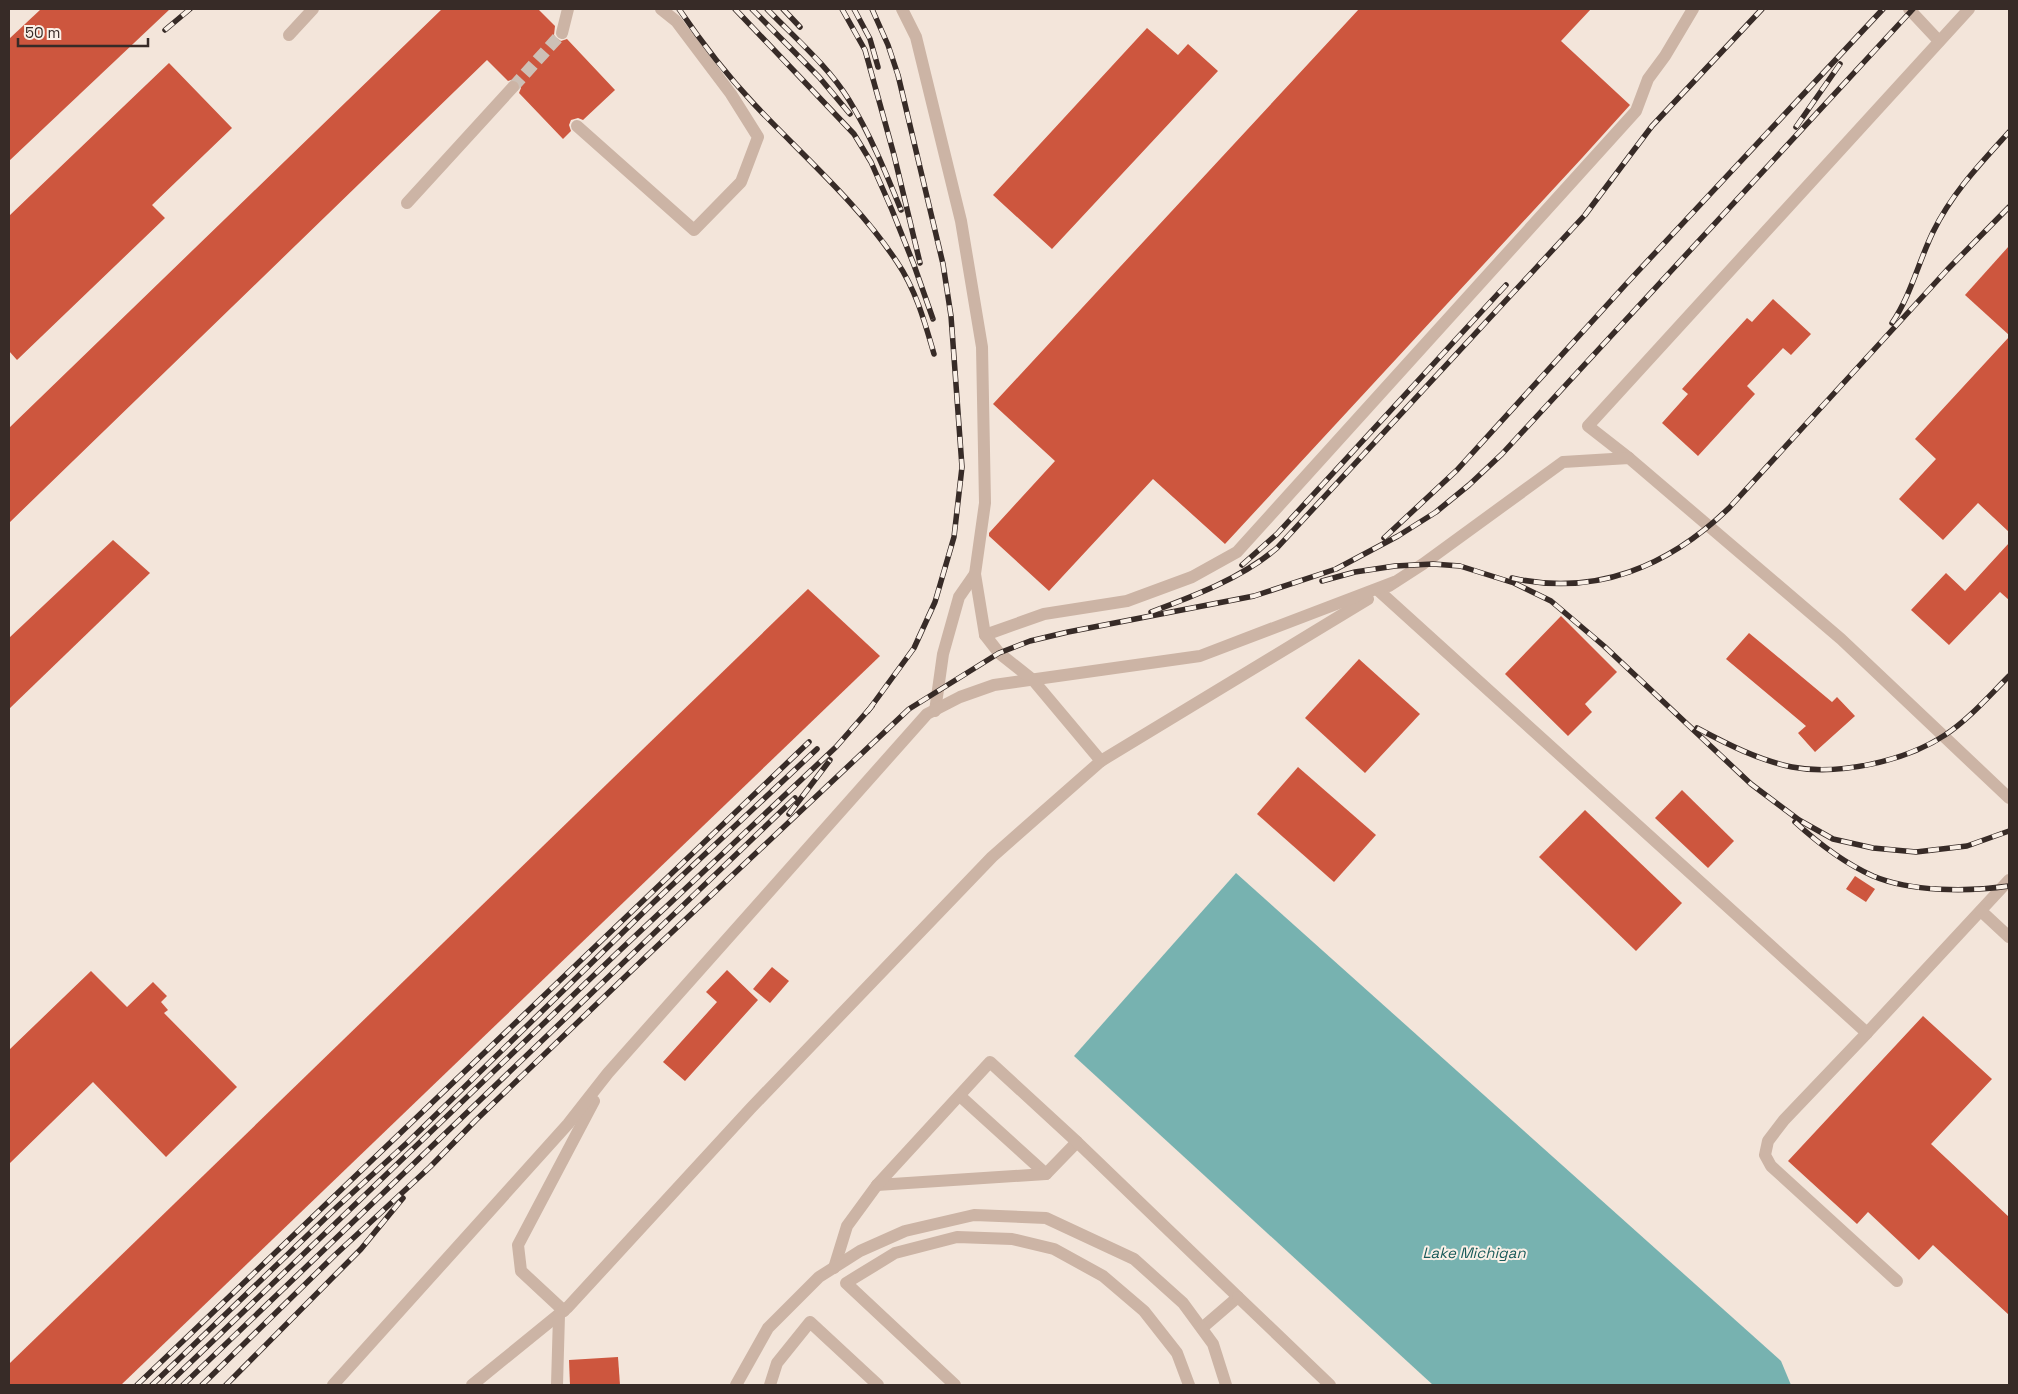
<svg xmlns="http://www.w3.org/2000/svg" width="2018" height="1394" font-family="'Space Grotesk',sans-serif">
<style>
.water{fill:#77b2b0}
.building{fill:#cd563e}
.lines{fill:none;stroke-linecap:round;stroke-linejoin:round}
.minor-tunnel{stroke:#cdc0b6;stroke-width:12;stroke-dasharray:12 6;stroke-linecap:butt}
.minor{stroke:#ccb4a5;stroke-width:12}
.rail-casing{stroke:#372b27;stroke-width:5.5}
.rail{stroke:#faf0e7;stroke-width:4;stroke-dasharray:11;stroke-linecap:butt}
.labels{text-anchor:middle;stroke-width:4;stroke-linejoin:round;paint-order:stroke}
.water-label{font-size:15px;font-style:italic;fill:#1a5b5a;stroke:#faf0e7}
</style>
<rect width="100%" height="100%" fill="#f3e5da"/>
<!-- water -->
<polygon class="water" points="1236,873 1781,1361 1791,1385 1433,1385 1074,1056"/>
<!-- building -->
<g class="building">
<polygon points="41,9 170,9 9,161 9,39"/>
<polygon points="442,9 538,9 555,26 554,35 556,38 561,41 567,39 615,90 583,120 578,118 571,120 569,125 571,131 563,139 519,93 521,88 519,81 514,79 508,81 487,60 9,523 9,428"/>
<polygon points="1359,9 1591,9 1561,41 1630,105 1582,158 1225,544 1153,479 1049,591 989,536 989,533 1055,461 993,404"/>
<polygon points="1147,28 1178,55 1188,44 1218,71 1052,249 993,195"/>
<polygon points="169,63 232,128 152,205 165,218 17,360 9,351 9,216"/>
<polygon points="2009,246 2009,335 1965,295"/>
<polygon points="1773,299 1811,334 1791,355 1783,348 1747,386 1755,394 1698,456 1662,423 1688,394 1682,389 1747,318 1752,322"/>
<polygon points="2009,337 2009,532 1978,503 1943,540 1899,499 1936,459 1915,439"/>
<polygon points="113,540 150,573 9,709 9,638"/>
<polygon points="2009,543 2009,600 2000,592 1949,645 1911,610 1946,573 1965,591"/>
<polygon points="808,589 880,656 121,1385 9,1385 9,1364"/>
<polygon points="1561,616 1617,672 1585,704 1592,712 1568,736 1505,674"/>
<polygon points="1749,633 1832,702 1837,697 1855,716 1815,752 1798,733 1806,726 1726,659"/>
<polygon points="1359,659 1420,714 1365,773 1305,718"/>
<polygon points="1298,767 1376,835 1334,882 1257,814"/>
<polygon points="1682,790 1734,841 1708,868 1655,818"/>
<polygon points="1585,810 1682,903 1636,951 1539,857"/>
<polygon points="1855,876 1875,889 1866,902 1846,889"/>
<polygon points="772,967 789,981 770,1003 753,989"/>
<polygon points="727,970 758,1000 685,1081 663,1062 717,1002 706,992"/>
<polygon points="91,971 127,1007 153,982 167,996 161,1002 168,1010 164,1013 237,1087 166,1157 93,1082 9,1164 9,1050"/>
<polygon points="1923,1016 1992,1079 1931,1144 2009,1217 2009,1315 1933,1245 1919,1260 1868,1212 1857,1224 1788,1161"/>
<polygon points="618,1357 620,1385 570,1385 569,1360"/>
</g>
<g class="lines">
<!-- minor-tunnel -->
<polyline class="minor-tunnel" points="513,87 562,33"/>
<!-- minor -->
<g class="minor">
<polyline points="1909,9 1939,41"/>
<polyline points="562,33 568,9"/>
<polyline points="289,35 313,9"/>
<polyline points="577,126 694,230 741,182 758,137 731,94 676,21 661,9"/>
<polyline points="407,203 513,87"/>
<polyline points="1629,458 1588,426 1969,9"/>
<polyline points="1389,586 1423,564 1563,462 1629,458 1841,639 2009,798"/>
<polyline points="1379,591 1867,1033 2009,880"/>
<polyline points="985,635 1044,614 1127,601 1192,577 1237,552 1636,111 1648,79 1665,56 1693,9"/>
<polyline points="935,711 943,654 959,597 975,574"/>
<polyline points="1101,761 1368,599"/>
<polyline points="1981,911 2009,937"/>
<polyline points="1867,1033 1784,1120 1768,1141 1765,1155 1771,1166 1897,1281"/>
<polyline points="960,1096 1046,1174 1077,1142"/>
<polyline points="877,1185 1046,1174"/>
<polyline points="834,1268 847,1226 877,1185 990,1062 1077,1142 1238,1297 1202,1328"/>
<polyline points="1238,1297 1330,1385"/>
<polyline points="564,1311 521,1271 518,1245 594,1101"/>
<polyline points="333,1385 568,1124 608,1073 927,714 960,697 994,685 1200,656 1394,582"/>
<polyline points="472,1385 568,1307 751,1108 992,857 1101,761 1033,680 999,653 985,635 975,574 985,503 982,347 961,221 916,37 902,9"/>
<polyline points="557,1385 559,1315"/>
<polyline points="736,1385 768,1328 819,1277 860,1251 905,1231 974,1215 1046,1218 1134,1259 1183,1303 1213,1344 1226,1385"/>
<polyline points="770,1385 777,1363 810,1322 878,1385"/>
<polyline points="955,1385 846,1283 895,1253 957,1237 1012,1239 1054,1249 1103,1276 1144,1311 1177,1353 1189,1385"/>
</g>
<!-- rail casing -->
<g class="rail-casing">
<g id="rail">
<path d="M679,9C702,43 726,74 754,104C803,156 858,203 897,262C916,290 925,323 934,354"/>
<polyline points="735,9 854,134 871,162 892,210 914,265 933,319"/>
<polyline points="752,9 819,77 850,114"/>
<path d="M767,9C795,38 828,66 849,100C870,134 886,173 901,210"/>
<polyline points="783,9 800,27"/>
<polyline points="842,9 865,50 894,155 920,263"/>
<polyline points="854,9 870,39 878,67"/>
<polyline points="165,30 190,9"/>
<polyline points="1796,127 1840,64"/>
<path d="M1892,323C1911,295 1918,263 1933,232C1952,193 1980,164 2009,132"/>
<polyline points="1384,538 1457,470 1627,283 1883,9"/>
<polyline points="1242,565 1277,534 1506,285"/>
<path d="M1512,578C1596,597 1669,566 1729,508L1947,270L2009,207"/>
<polyline points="1322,581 1355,572 1395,566 1433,564 1460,566 1514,583 1551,601 1604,646 1751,784 1799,820 1833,839 1873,848 1916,852 1967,846 2009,831"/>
<path d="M1151,612C1194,596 1242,578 1277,548L1585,215L1652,126L1762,9"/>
<polyline points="868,711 914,648 935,602 954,537 962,467 951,316 943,264 898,75 888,45 872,9"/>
<path d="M1697,728C1727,744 1758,760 1792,767C1838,776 1906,761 1945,735C1969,719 1989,696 2009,676"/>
<polyline points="789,814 830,760"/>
<path d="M1795,822C1818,843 1844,863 1873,876C1911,892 1968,892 2009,886"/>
<polyline points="137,1385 809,742"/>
<polyline points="152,1385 337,1207 408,1142 654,902 817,749"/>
<polyline points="167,1385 616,954 836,747 872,706"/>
<polyline points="183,1385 795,798"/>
<polyline points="202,1385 335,1255 430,1167 476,1120 652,951 909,709 999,653 1030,641 1068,632 1254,596 1336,569 1398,536 1436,512 1469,485 1502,454 1913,9"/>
<polyline points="226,1385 361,1249 403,1198"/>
</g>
</g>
<!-- rail -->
<use href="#rail" class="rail"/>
</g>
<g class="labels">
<!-- water labels -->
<g class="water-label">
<text x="1474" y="1258">Lake Michigan</text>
</g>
</g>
<!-- border -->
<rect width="2018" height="1394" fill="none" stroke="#372b27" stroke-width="20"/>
<!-- scale -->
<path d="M18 38v8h130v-8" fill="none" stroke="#372b27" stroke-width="2.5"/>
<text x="25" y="38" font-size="15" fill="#372b27" stroke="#faf0e7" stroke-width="4" paint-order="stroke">50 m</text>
</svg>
